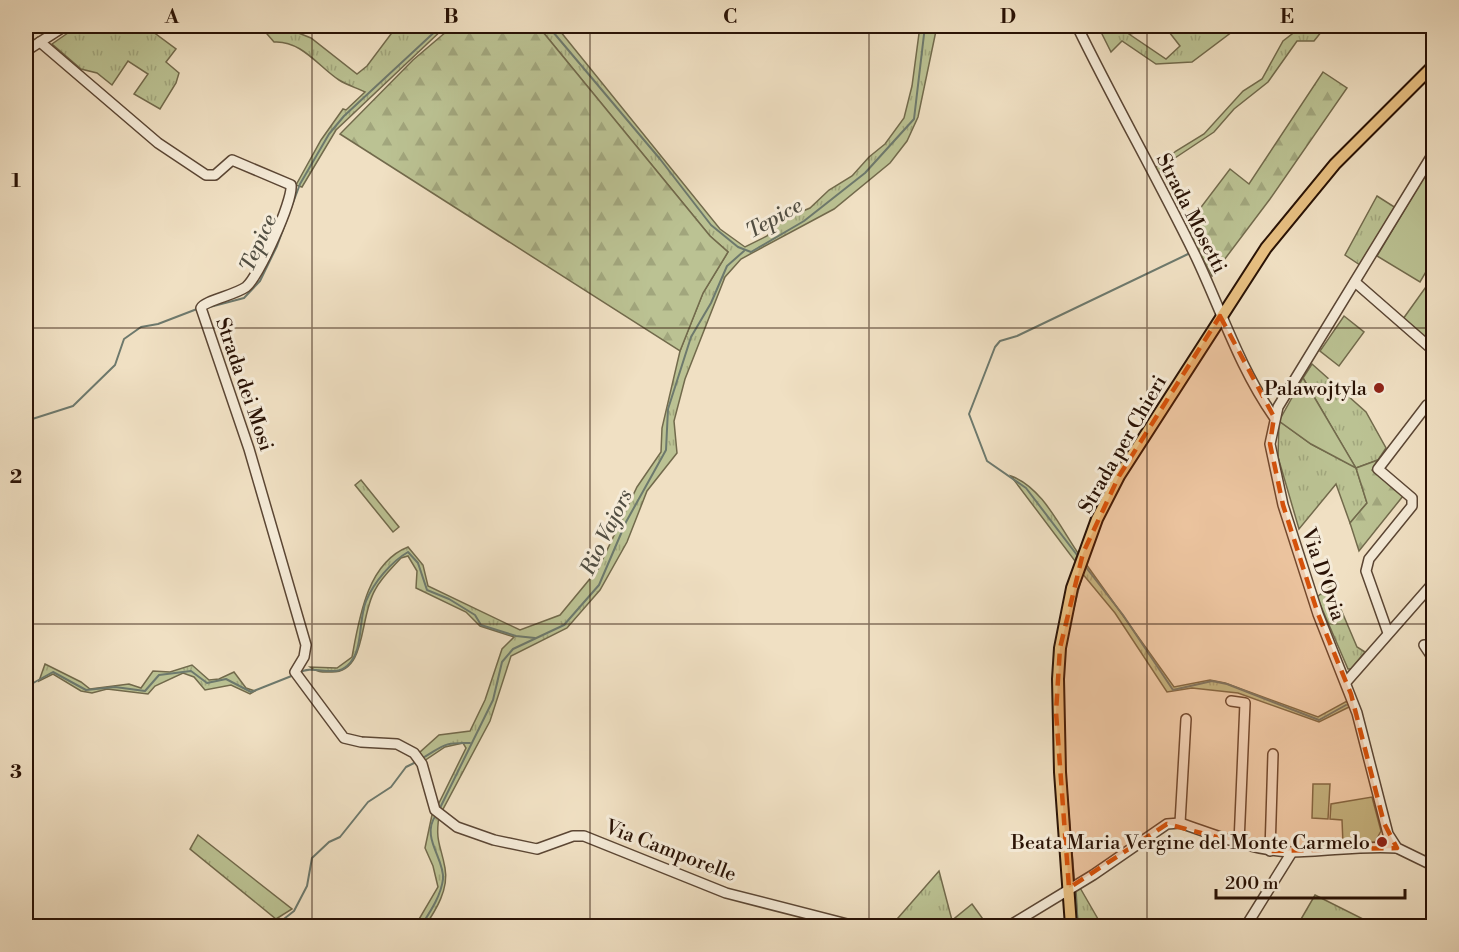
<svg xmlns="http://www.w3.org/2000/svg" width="1459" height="952" font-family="'Libre Bodoni',serif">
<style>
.grass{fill:url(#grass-tufts);stroke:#726a4c;stroke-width:1.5;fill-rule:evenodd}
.forest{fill:url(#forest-firs);stroke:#726a4c;stroke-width:1.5}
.park{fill:#bbc293;stroke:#726a4c;stroke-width:1.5}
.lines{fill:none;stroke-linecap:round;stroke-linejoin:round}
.stream{stroke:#6d796d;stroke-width:2}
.minor-casing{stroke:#5b4634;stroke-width:12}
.major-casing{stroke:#291205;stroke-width:14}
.minor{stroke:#f5ebd8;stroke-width:9}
.major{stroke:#e8c082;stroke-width:10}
.marked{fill:#d5520b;fill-opacity:0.2;stroke:#d5520b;stroke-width:4.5;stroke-dasharray:12 8;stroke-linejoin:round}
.grid{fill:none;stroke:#291205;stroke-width:1.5;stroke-opacity:0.55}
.poi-dot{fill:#8f2418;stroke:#f5ebd8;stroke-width:2}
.labels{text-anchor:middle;stroke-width:6;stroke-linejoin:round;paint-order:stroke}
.street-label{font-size:20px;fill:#291205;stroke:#f5ebd8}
.poi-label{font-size:20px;fill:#291205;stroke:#f5ebd8;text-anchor:end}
.water-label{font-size:21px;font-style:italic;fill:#514e42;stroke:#f5ebd8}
.neatline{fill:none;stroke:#291205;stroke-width:2}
.grid-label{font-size:20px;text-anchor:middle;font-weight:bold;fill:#291205}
</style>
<defs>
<pattern id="grass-tufts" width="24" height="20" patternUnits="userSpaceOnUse" patternTransform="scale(1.5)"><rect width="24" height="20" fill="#bbc293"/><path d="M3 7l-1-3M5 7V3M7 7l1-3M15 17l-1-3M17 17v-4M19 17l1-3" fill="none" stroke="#a1a67d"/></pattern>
<pattern id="forest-firs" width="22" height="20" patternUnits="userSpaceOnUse" patternTransform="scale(1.5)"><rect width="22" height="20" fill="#bbc293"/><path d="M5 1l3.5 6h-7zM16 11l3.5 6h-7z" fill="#a1a67d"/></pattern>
</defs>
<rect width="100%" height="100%" fill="#f0e0c3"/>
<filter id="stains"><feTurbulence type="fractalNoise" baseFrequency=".00333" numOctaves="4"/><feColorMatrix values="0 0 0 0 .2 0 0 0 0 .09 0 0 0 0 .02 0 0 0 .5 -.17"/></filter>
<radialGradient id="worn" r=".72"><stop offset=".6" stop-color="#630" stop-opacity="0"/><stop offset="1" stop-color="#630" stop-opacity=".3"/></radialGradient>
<!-- grass -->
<g class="grass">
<polygon points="78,26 145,26 176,49 166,62 179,73 176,83 160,109 134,94 148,74 128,61 112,85 97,73 81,69 52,44"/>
<path d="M260,26L271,29L281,26L311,38L357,74L367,66L397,26H446L336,130L302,187L296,185L321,140L343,109L346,110L365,92C357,88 347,85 339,80C319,67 301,40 274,42Z"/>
<path d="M538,26H556L720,229L745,247L767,236L784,219L810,208L829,190L852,176L869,157L885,144L904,118L912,86L920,26H937L918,117L907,141L890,163L834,209L741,259L725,277L685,379L674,421L677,453L647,491L627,542L600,590L567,628L511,656L490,721L442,811L437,807L466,748L463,743L445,747L424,761L419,753L439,735L470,731L485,700L502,649L514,637L480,626L466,612L416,588L417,571L408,556L401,558C392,568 381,578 375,590C359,617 367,672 332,672C324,672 317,673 310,667L337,668L352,657C359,619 367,563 408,547L423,565L428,586L520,630L560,615L598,569L637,487L661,452L662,428L680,351L703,293L728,252L710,236Z"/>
<path d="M1098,26H1251L1236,29L1192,62L1156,64L1122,41L1111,52ZM1166,28L1180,46L1166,59L1129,34Z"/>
<polygon points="1311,26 1326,26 1314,41 1297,41 1268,82 1234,109 1214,132 1169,162 1157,175 1154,169 1176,151 1204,134 1243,91 1262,79 1283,41 1296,31 1309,31"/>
<polygon points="1377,196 1396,208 1360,265 1345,255"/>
<polygon points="1312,364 1366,412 1386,448 1378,460 1356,468 1367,503 1350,523 1336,484 1299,529 1278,457 1279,421 1311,444 1355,467 1303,378"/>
<path d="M1011,476C1042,487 1060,527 1078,553L1075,561Z"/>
<polygon points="361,480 399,527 393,532 355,485"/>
<polygon points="1086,564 1174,687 1210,680 1225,683 1318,717 1347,701 1349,707 1319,722 1238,693 1192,688 1167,692 1115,613 1081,572"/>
<polygon points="1331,586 1357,647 1365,652 1351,669 1348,669 1317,597"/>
<polygon points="45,664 81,682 90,689 129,684 141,688 153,671 170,672 192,665 209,680 219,679 234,672 246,688 255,691 250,694 231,685 205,690 194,677 183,673 155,686 148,694 107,689 92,693 81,691 53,674 39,681"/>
<path d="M433,810L439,816C435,842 441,845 445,868C449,889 436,910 425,926H415L438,887L433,866L425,848Z"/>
<polygon points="198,835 292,909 276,919 190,849"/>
<polygon points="939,871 953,924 891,926"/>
<polygon points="1079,886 1102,926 1078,926 1076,890"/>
<polygon points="1315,895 1363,919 1358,926 1297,926"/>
<path d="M972,904L988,926C976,927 963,929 955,918Z"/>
</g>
<!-- forest -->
<g class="forest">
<polygon points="453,26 538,26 710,236 728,252 703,293 680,351 340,134 413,60"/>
<polygon points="1323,72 1347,88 1270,199 1212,276 1186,227 1230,169 1249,184"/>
<polygon points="1378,460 1372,470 1403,496 1359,551 1350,523 1367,503 1356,468"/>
</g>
<!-- park -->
<g class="park">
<polygon points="1430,167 1433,169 1433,260 1420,282 1377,256"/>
<polygon points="1433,277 1433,345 1403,319"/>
<polygon points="1344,316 1364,332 1339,366 1320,351"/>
<polygon points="1303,378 1356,468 1311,444 1279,421"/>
<polygon points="1313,784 1330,784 1328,819 1312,818"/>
<polygon points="1372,797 1381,831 1375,842 1343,844 1342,820 1330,819 1331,804"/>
</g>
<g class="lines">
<!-- stream -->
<g class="stream">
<polyline points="548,26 660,159 711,225 738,247 751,252 804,221 865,173 914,119 925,26"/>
<polyline points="206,308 244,298 260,281 277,246 300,184 329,134 344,116 441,26"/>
<polyline points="26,421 73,406 115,365 124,339 141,327 158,324 197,309"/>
<polyline points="1077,555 1026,488 987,461 969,414 995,347 1000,341 1017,336 1188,254"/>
<polyline points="1085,566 1123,615 1173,690 1212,681 1227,684 1319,720 1346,705"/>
<polyline points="1073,611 1081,579"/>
<path d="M299,673C312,664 334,678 347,666C364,652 358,620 366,601C374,582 391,562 408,552L418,563L427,590L449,599L475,615L481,625L516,636L535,638"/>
<polyline points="26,687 53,672 86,690 115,687 145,691 159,675 191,671 207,683 226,679 251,692 294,675"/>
<path d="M421,759C444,746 442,742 470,743"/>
<polyline points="1066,781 1074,879"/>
<polyline points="439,810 493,700 502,662 513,649 564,625 599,585 626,522 666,450 668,409 691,337 711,303 727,266 744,251"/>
<polyline points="1075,891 1078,926"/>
<polyline points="275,926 294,911 307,886 312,858 329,842 340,837 368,802 391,787 406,767 416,762"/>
<path d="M421,926C430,912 441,896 443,879C445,859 420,837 436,815"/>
</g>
<!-- minor casing -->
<g class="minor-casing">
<g id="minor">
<path d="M1077,26C1115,104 1158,179 1196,257C1222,312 1239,367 1274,417"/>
<path d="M40,42L158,143L206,175H215L232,160L291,185C293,201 259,276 246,287C235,295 204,301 201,308L249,449L306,645L304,657L295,672L344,738L361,742L397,744L414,753L422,764L435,810L457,827L494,840L537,849L573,836H584L726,893L855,926"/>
<polyline points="26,51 65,26"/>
<polyline points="1434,152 1278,407 1270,444 1283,505 1318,614 1357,713 1388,834 1397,848 1434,866"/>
<polyline points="1355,282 1434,351"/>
<polyline points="1388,633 1366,571 1369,559 1412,506 1412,498 1378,469 1427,405"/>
<polyline points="1424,645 1434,660"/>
<polyline points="1347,681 1434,582"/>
<polyline points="1231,701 1245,703 1239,843"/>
<polyline points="1180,823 1186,719"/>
<polyline points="1270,851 1273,754"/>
<path d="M1009,926L1093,875L1167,824L1180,823C1216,835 1253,851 1291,852C1326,852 1362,845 1397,848"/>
<polyline points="1246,926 1292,852"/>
</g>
</g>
<!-- major casing -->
<g class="major-casing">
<polyline id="major" points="1071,926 1060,772 1058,679 1060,648 1072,588 1097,519 1119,476 1266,248 1335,164 1434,65"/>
</g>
<!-- minor -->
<use href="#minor" class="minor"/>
<!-- major -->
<use href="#major" class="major"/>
</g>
<!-- marked area -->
<path class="marked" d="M1220,316L1274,417L1270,444L1283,505L1318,614L1351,694L1384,823L1397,848L1270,851L1167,824L1069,888L1056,712L1060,648L1083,553L1119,476Z"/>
<!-- grid -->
<path class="grid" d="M312,26V926M590,26V926M869,26V926M1147,26V926M26,328H1434M26,624H1434"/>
<!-- markers -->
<g class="poi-dot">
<circle cx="1379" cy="388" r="6"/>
<circle cx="1382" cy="842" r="6"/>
</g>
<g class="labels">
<!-- street labels -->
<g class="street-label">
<text transform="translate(1192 213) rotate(63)" y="7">Strada Mosetti</text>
<text transform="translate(245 384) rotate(71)" y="7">Strada dei Mosi</text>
<text transform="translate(1122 444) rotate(-60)" y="7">Strada per Chieri</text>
<text transform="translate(1324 574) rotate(71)" y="7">Via D'Ovia</text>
<text transform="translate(671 850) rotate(21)" y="7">Via Camporelle</text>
</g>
<!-- poi labels -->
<g class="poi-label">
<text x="1367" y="395">Palawojtyla</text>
<text x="1370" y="849">Beata Maria Vergine del Monte Carmelo</text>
</g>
<!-- water labels -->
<g class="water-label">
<text transform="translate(774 218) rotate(-29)" y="7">Tepice</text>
<text transform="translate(258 243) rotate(-66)" y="7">Tepice</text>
<text transform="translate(606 532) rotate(-64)" y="7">Rio Vajors</text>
</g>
</g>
<!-- margin -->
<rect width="1459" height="952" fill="none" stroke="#f0e0c3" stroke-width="66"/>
<!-- scale -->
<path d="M1216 889v9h189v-9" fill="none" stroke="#291205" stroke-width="3"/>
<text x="1225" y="889" font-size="18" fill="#291205" stroke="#f5ebd8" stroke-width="4.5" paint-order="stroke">200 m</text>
<rect x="33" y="33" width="1393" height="886" class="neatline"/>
<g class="grid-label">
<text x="172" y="23">A</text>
<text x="451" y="23">B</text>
<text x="730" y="23">C</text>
<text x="1008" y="23">D</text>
<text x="1287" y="23">E</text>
<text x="16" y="187">1</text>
<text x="16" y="483">2</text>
<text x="16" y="778">3</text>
</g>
<rect width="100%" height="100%" filter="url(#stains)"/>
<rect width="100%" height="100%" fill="url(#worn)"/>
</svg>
